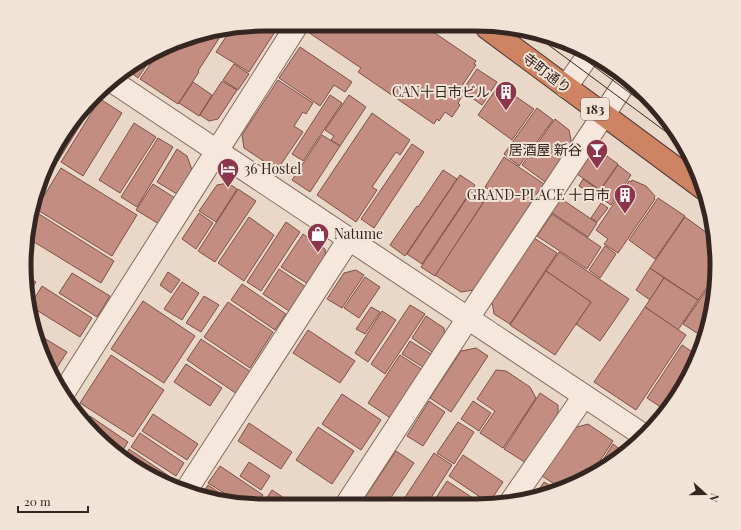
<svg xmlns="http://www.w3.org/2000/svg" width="741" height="530" font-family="'Playfair Display','Noto Sans JP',serif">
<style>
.building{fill:#c38d82;stroke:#805048}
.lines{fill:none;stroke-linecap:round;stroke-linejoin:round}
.minor-casing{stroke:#84695f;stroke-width:24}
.highway-casing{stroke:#523933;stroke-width:24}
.minor{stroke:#f5e7db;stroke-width:22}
.highway{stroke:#ce8463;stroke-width:22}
.tram{stroke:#362621;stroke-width:1}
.labels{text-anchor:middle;stroke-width:4;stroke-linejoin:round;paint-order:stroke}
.shield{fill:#f2e3d7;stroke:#6e5f58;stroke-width:1}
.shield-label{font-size:13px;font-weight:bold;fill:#362621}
.street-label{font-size:14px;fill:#362621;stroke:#f2e3d7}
.poi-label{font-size:14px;fill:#362621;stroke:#f2e3d7;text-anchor:end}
.rim{fill:none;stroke:#362621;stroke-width:5}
</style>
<rect width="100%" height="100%" fill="#e9d7c8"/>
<!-- building -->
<g class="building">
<polygon points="265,24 280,24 249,72 216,52 231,29"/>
<polygon points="313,25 426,27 476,61 474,64 476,65 457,93 462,96 458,103 460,105 452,117 445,112 439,121 437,119 434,124 358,72 361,68 308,32"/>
<polygon points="225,29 198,71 199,72 178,104 140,79 158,53 202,32"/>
<polygon points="300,47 352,82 345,92 334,85 320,106 279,78"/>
<polygon points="154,54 138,78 126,69 131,64"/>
<polygon points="234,64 249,74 238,90 223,80"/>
<polygon points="477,69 497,82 482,105 462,91"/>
<polygon points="278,80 313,103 306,114 303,112 294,126 303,132 277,170 244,148 242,135"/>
<polygon points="222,81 237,90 218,119 209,121 200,115"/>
<polygon points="193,82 212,95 199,116 179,103"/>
<polygon points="499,85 534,109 512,140 478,115"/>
<polygon points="330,95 342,103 303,161 292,154"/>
<polygon points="349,95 366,107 340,146 331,140 334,136 325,130"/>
<polygon points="95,96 97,98 58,161 51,156 84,106"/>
<polygon points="100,99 122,113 83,176 61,162"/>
<polygon points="537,108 553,120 519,166 504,154"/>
<polygon points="372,113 410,140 400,155 396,152 372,187 377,190 356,222 317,195"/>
<polygon points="555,119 569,130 572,145 545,182 522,165"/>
<polygon points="134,123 156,137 120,193 99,180"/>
<polygon points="322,135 340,146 310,192 292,180"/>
<polygon points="158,138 173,147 137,207 121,197"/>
<polygon points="412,144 424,152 374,228 361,219"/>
<polygon points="177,149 187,156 192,170 177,194 157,182"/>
<polygon points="601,152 618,164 600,190 577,174 591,154"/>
<polygon points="504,157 544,184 474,290 461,292 435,275 491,191 485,187"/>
<polygon points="618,165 631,175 611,205 597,195"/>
<polygon points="61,168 137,215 112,256 36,209"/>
<polygon points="443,170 457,179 405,256 390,245 417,206 418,207"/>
<polygon points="460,175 475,185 422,264 407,254"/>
<polygon points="583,179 599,190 595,196 579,186"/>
<polygon points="632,180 646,186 655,196 654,198 655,199 618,253 604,244 608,239 596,230 629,181 631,182"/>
<polygon points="228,183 237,189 216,222 199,211 217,185"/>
<polygon points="153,184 175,198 159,224 136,210"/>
<polygon points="238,189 256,201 215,262 198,251"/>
<polygon points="473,189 486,198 435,276 421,267"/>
<polygon points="560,198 597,223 588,237 551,212"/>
<polygon points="658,198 685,216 655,259 629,240"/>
<polygon points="601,203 608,208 597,222 591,218"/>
<polygon points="199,213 213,223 196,249 182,239"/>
<polygon points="39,214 114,261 101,283 26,237"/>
<polygon points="552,214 601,247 587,269 537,236"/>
<polygon points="249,217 274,235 244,281 218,263"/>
<polygon points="685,217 710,235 716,274 698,300 650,268"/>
<polygon points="286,222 300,232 261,291 247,282"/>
<polygon points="303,234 325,249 326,257 308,284 281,267"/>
<polygon points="534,238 557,253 510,324 494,314 492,301"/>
<polygon points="605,246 616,254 600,278 589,270"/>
<polygon points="559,252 629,299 600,341 576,324 591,302 546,271"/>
<polygon points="650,268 664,278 650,300 636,290"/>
<polygon points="279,269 306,287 289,311 263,294"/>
<polygon points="356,270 364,275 342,308 327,299 344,273"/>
<polygon points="546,271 591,302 555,355 510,325"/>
<polygon points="168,272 180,280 171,293 160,285"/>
<polygon points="72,273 110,296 97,317 59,293"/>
<polygon points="26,276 36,282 26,297"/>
<polygon points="716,276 716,281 703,330 700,335 683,324"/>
<polygon points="365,277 380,287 359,318 344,308"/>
<polygon points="664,278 698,300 678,330 645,307"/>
<polygon points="182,282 199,293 182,320 164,309"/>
<polygon points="242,284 286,314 275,330 231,300"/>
<polygon points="42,286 92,318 80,337 30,306"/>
<polygon points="204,296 219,305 201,332 186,323"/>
<polygon points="143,301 195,336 164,383 111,349"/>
<polygon points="228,302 273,332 250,368 204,337"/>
<polygon points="410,305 425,314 385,374 371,364"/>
<polygon points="371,307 380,312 365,334 356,329"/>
<polygon points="645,307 686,335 636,410 594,382"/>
<polygon points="382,311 396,320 368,362 355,353"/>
<polygon points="31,314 39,319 34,327"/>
<polygon points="426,316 444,328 445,339 435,354 412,338"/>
<polygon points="308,330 355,361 340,383 293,353"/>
<polygon points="39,335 67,352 53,374 42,357 37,338"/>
<polygon points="201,339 251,372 237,394 187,360"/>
<polygon points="410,341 431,354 423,367 402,354"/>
<polygon points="682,345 697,355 696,356 662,408 647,398"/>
<polygon points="476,348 488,356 451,412 430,398 461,351"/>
<polygon points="111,355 164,390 133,437 80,403"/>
<polygon points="400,355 423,370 392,419 368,403"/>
<polygon points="694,363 692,372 666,406"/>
<polygon points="186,364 222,388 210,406 174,382"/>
<polygon points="496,370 506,371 530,387 536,398 503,448 480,433 495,411 477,399"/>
<polygon points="540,393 558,405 558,414 526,463 504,449"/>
<polygon points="342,394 381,420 361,450 322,424"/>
<polygon points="429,401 445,412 423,446 407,436"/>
<polygon points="473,401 491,413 479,431 461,419"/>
<polygon points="153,414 198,444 187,460 142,431"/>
<polygon points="90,416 128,442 121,453 84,424"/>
<polygon points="458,422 474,432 454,464 437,453"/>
<polygon points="249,423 292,452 281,469 238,441"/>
<polygon points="588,424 613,441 592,473 568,488 562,489 542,476 574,428"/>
<polygon points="318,427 354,451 332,484 296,460"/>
<polygon points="140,433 184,463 176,476 131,447"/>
<polygon points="613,444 621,450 616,458 596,471"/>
<polygon points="129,449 172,478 168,484 158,481 125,456"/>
<polygon points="396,451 414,463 386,505 360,505"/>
<polygon points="434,453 452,465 427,504 400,505"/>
<polygon points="463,455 503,482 489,503 449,476"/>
<polygon points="249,462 270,476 261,490 240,476"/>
<polygon points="220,466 263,495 256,505 249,505 238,502 208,483"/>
<polygon points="447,481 482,504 432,504"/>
<polygon points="544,482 558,490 534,497"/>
<polygon points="208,485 230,500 203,493"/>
<polygon points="272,490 295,505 262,505"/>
</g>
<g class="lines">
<!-- minor casing -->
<g class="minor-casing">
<g id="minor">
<polyline points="112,81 643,435"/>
<polyline points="566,87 589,54"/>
<polyline points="64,392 297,25"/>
<polyline points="187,489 349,239"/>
<polyline points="510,503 584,396"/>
<polyline points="346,505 468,318 626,81"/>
</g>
</g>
<!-- highway casing -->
<g class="highway-casing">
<polyline id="highway" points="487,28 704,189"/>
</g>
<!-- minor -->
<use href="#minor" class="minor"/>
<!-- highway -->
<use href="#highway" class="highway"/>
<!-- tram -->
<g class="tram">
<polyline points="531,32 677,140"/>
<polyline points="564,44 665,119"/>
</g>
</g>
<!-- icons -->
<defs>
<g id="building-pin" transform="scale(1.15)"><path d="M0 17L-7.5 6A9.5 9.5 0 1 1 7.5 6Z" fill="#8c364c" stroke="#f2e3d7"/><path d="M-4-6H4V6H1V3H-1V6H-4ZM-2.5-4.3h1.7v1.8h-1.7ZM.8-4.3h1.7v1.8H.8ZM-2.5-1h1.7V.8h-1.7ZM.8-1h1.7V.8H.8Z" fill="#fff"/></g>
<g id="bar-pin" transform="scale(1.15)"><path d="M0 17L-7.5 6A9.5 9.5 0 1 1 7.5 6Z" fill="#8c364c" stroke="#f2e3d7"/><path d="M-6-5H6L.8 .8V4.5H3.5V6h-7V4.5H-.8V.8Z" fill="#fff"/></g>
<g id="hotel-pin" transform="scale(1.15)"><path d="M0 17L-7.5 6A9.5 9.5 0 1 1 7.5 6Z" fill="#8c364c" stroke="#f2e3d7"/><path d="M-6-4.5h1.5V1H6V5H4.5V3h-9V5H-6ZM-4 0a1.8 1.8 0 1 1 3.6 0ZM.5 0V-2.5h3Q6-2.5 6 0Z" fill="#fff"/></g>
<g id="shop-pin" transform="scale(1.15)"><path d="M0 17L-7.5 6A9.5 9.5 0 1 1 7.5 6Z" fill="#8c364c" stroke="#f2e3d7"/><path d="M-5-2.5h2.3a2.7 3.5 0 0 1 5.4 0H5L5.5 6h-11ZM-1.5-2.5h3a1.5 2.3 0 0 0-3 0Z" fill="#fff"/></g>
</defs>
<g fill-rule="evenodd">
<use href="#building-pin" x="506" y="92"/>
<use href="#bar-pin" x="597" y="150"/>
<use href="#hotel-pin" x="228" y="169"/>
<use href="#building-pin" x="625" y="195"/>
<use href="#shop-pin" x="318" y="234"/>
</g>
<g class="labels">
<!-- shield labels -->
<rect class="shield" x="581" y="98" width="28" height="22" rx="3"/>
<g class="shield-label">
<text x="595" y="114">183</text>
</g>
<!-- street labels -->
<g class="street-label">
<text transform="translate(547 73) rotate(37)" y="5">寺町通り</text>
</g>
<!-- poi labels -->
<g class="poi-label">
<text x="490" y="97">CAN十日市ビル</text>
<text x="582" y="155">居酒屋 新谷</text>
<text x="244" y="174" text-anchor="start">36 Hostel</text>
<text x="610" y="200">GRAND-PLACE 十日市</text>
<text x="334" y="239" text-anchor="start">Natume</text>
</g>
</g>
<!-- crop -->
<path d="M0 0H741V530H0ZM265 31H476A234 234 0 0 1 710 265V265A234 234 0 0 1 476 499H265A234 234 0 0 1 31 265V265A234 234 0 0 1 265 31Z" fill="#f2e3d7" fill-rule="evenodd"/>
<path class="rim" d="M265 31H476A234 234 0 0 1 710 265V265A234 234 0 0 1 476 499H265A234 234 0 0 1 31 265V265A234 234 0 0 1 265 31Z"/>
<!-- north arrow -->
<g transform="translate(705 494) rotate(111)" stroke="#f2e3d7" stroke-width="3" paint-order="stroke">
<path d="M0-3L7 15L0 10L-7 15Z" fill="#362621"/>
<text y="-6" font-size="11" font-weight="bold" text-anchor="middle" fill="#362621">N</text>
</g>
<!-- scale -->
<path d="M18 506v6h70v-6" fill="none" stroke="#362621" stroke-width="2"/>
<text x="24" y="506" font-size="12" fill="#362621" stroke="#f2e3d7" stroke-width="3" paint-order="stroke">20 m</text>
</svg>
